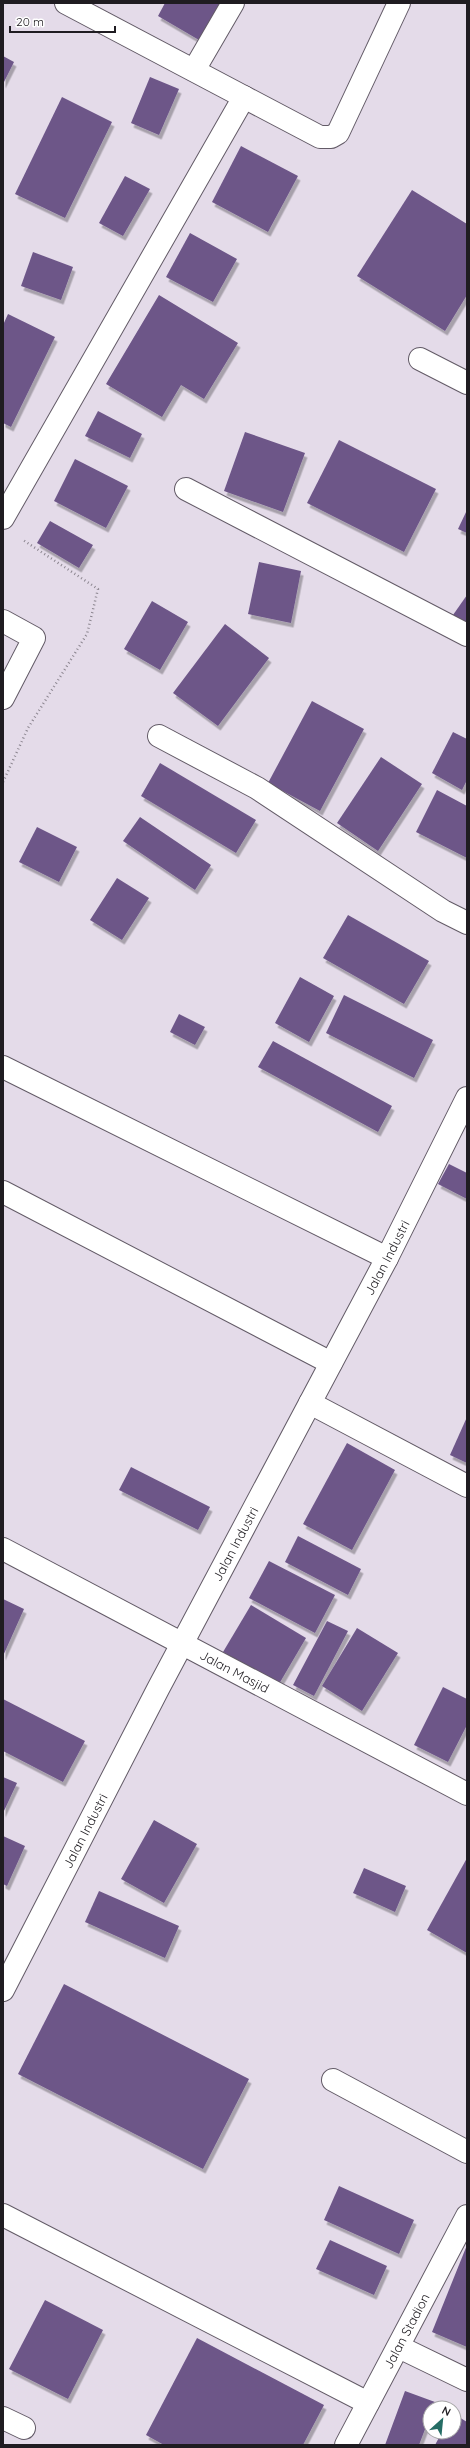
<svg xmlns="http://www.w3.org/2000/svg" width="470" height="2448" font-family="Quicksand,sans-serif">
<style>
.building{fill:#6d5688;filter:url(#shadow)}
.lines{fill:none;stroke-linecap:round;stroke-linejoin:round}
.minor-casing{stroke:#635b67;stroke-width:24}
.path{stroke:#8c8690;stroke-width:2.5;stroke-dasharray:1 3;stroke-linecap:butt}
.minor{stroke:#fff;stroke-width:22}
.labels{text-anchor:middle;stroke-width:4;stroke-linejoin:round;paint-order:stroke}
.street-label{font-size:13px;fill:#1f1c21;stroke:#fff}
</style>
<defs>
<filter id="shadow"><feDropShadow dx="2.5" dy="4.5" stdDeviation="0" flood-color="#0004"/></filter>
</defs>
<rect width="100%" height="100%" fill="#e4dbe9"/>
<!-- building -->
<g class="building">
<polygon points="165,3 220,3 199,40 158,16"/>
<polygon points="3,56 14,62 3,84"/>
<polygon points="150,77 179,89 159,135 131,123"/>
<polygon points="62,97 112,122 65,218 15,194"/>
<polygon points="241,146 298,176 268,232 212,202"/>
<polygon points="125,176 150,189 123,236 99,223"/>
<polygon points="412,190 467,224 467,295 445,331 357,276"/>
<polygon points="190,233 237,259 213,302 166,277"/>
<polygon points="33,252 73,267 61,300 21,286"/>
<polygon points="159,295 238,343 204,399 181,385 162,417 106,384"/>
<polygon points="8,314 55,337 11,427 3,423 3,325"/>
<polygon points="98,411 142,434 130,458 85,436"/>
<polygon points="245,432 305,453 283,512 224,491"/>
<polygon points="339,440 436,489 404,552 307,503"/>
<polygon points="75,459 128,486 106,528 54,501"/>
<polygon points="467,510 467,533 458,529"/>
<polygon points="50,521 93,545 79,568 37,543"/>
<polygon points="259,562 301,571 291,623 248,614"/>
<polygon points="467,595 467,624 453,615"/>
<polygon points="152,601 188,622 160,670 124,649"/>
<polygon points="225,624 269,658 218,726 173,693"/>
<polygon points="312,701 364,729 320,811 268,783"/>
<polygon points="453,732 467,739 467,780 462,790 432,773"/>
<polygon points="381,757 422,784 378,851 337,823"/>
<polygon points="160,763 256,820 236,853 141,796"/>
<polygon points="437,790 467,806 467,858 416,832"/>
<polygon points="140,817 211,865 195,890 123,841"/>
<polygon points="37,827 77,847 59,882 19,862"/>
<polygon points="117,878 149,898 122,940 90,920"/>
<polygon points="348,915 429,961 404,1004 323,958"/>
<polygon points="300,977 334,996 309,1042 275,1023"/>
<polygon points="344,995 433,1040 414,1078 326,1033"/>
<polygon points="179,1014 205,1027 195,1045 170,1032"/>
<polygon points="273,1041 392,1106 378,1132 258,1067"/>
<polygon points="449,1164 467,1173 467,1199 438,1184"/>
<polygon points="467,1417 467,1463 450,1455"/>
<polygon points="347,1443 395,1470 352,1550 303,1524"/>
<polygon points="131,1467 210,1507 198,1530 119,1490"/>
<polygon points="298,1536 361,1569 348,1595 285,1562"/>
<polygon points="269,1561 335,1595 315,1633 249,1598"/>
<polygon points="3,1599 24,1609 3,1656"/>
<polygon points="251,1605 306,1638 279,1684 223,1652"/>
<polygon points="327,1621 348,1631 314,1696 293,1685"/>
<polygon points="357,1628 398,1653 362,1711 322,1686"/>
<polygon points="443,1687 467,1699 467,1725 448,1762 414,1745"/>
<polygon points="3,1699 85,1741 63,1782 3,1751"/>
<polygon points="3,1777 17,1783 3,1813"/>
<polygon points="154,1820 197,1844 164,1903 121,1879"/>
<polygon points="3,1836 25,1846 7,1886 3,1884"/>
<polygon points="467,1858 467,1953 427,1930"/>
<polygon points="364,1868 406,1886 395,1912 353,1893"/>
<polygon points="99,1891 179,1926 165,1958 85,1922"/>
<polygon points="64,1984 249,2079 203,2169 18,2074"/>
<polygon points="339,2186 414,2220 399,2254 324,2220"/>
<polygon points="330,2240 387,2266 374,2295 316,2269"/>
<polygon points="467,2245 467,2347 432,2332"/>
<polygon points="45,2300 103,2330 68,2399 9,2369"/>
<polygon points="197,2338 324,2405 303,2445 164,2445 146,2435"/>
<polygon points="405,2391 435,2402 433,2408 430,2408 430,2416 419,2445 385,2445"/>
<polygon points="454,2414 467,2422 467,2445 435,2445 442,2432 454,2432"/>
</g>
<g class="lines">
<!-- minor casing -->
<g class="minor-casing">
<g id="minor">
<polyline points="66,3 244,97"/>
<polyline points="194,70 233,3"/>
<polyline points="420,359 467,383"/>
<polyline points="186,489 467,635"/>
<polyline points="3,518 244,97 320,137 331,137 338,133 399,3"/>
<polyline points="3,621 34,638 3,698"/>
<polyline points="159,736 257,788 443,911 467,923"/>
<polyline points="3,1067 387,1258"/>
<polyline points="3,1192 331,1363"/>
<polyline points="310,1403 467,1486"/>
<path id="s1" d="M3,1549L467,1794"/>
<path id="s2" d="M3,1990L158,1689L387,1258L467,1098"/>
<polyline points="333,2080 467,2152"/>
<polyline points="3,2215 368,2403"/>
<polyline points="399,2347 467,2380"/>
<polyline points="3,2418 24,2428"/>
<path id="s3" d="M346,2445L467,2216"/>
</g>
</g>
<!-- path -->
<polyline class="path" points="3,782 28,728 87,634 98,589 23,540"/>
<!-- minor -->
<use href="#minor" class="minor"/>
</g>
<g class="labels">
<!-- street labels -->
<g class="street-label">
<text dy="5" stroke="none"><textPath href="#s2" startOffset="827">Jalan Industri</textPath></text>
<text dy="5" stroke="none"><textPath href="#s2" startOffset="503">Jalan Industri</textPath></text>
<text dy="5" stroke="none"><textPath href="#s1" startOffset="262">Jalan Masjid</textPath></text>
<text dy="5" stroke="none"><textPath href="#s2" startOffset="179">Jalan Industri</textPath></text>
<text dy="5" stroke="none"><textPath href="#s3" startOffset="129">Jalan Stadion</textPath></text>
</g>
</g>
<!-- border -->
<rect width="470" height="2448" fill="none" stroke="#1f1c21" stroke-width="8"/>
<!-- north arrow -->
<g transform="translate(442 2420) rotate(27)"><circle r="19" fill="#ffffff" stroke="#a5a4a6"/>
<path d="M0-3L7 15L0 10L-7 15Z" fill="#256d65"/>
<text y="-6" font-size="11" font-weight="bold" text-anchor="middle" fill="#1f1c21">N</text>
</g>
<!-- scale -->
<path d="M10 26v6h105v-6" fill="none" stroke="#1f1c21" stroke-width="2"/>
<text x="16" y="26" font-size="12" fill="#1f1c21" stroke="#ffffff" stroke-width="3" paint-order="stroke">20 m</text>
</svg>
